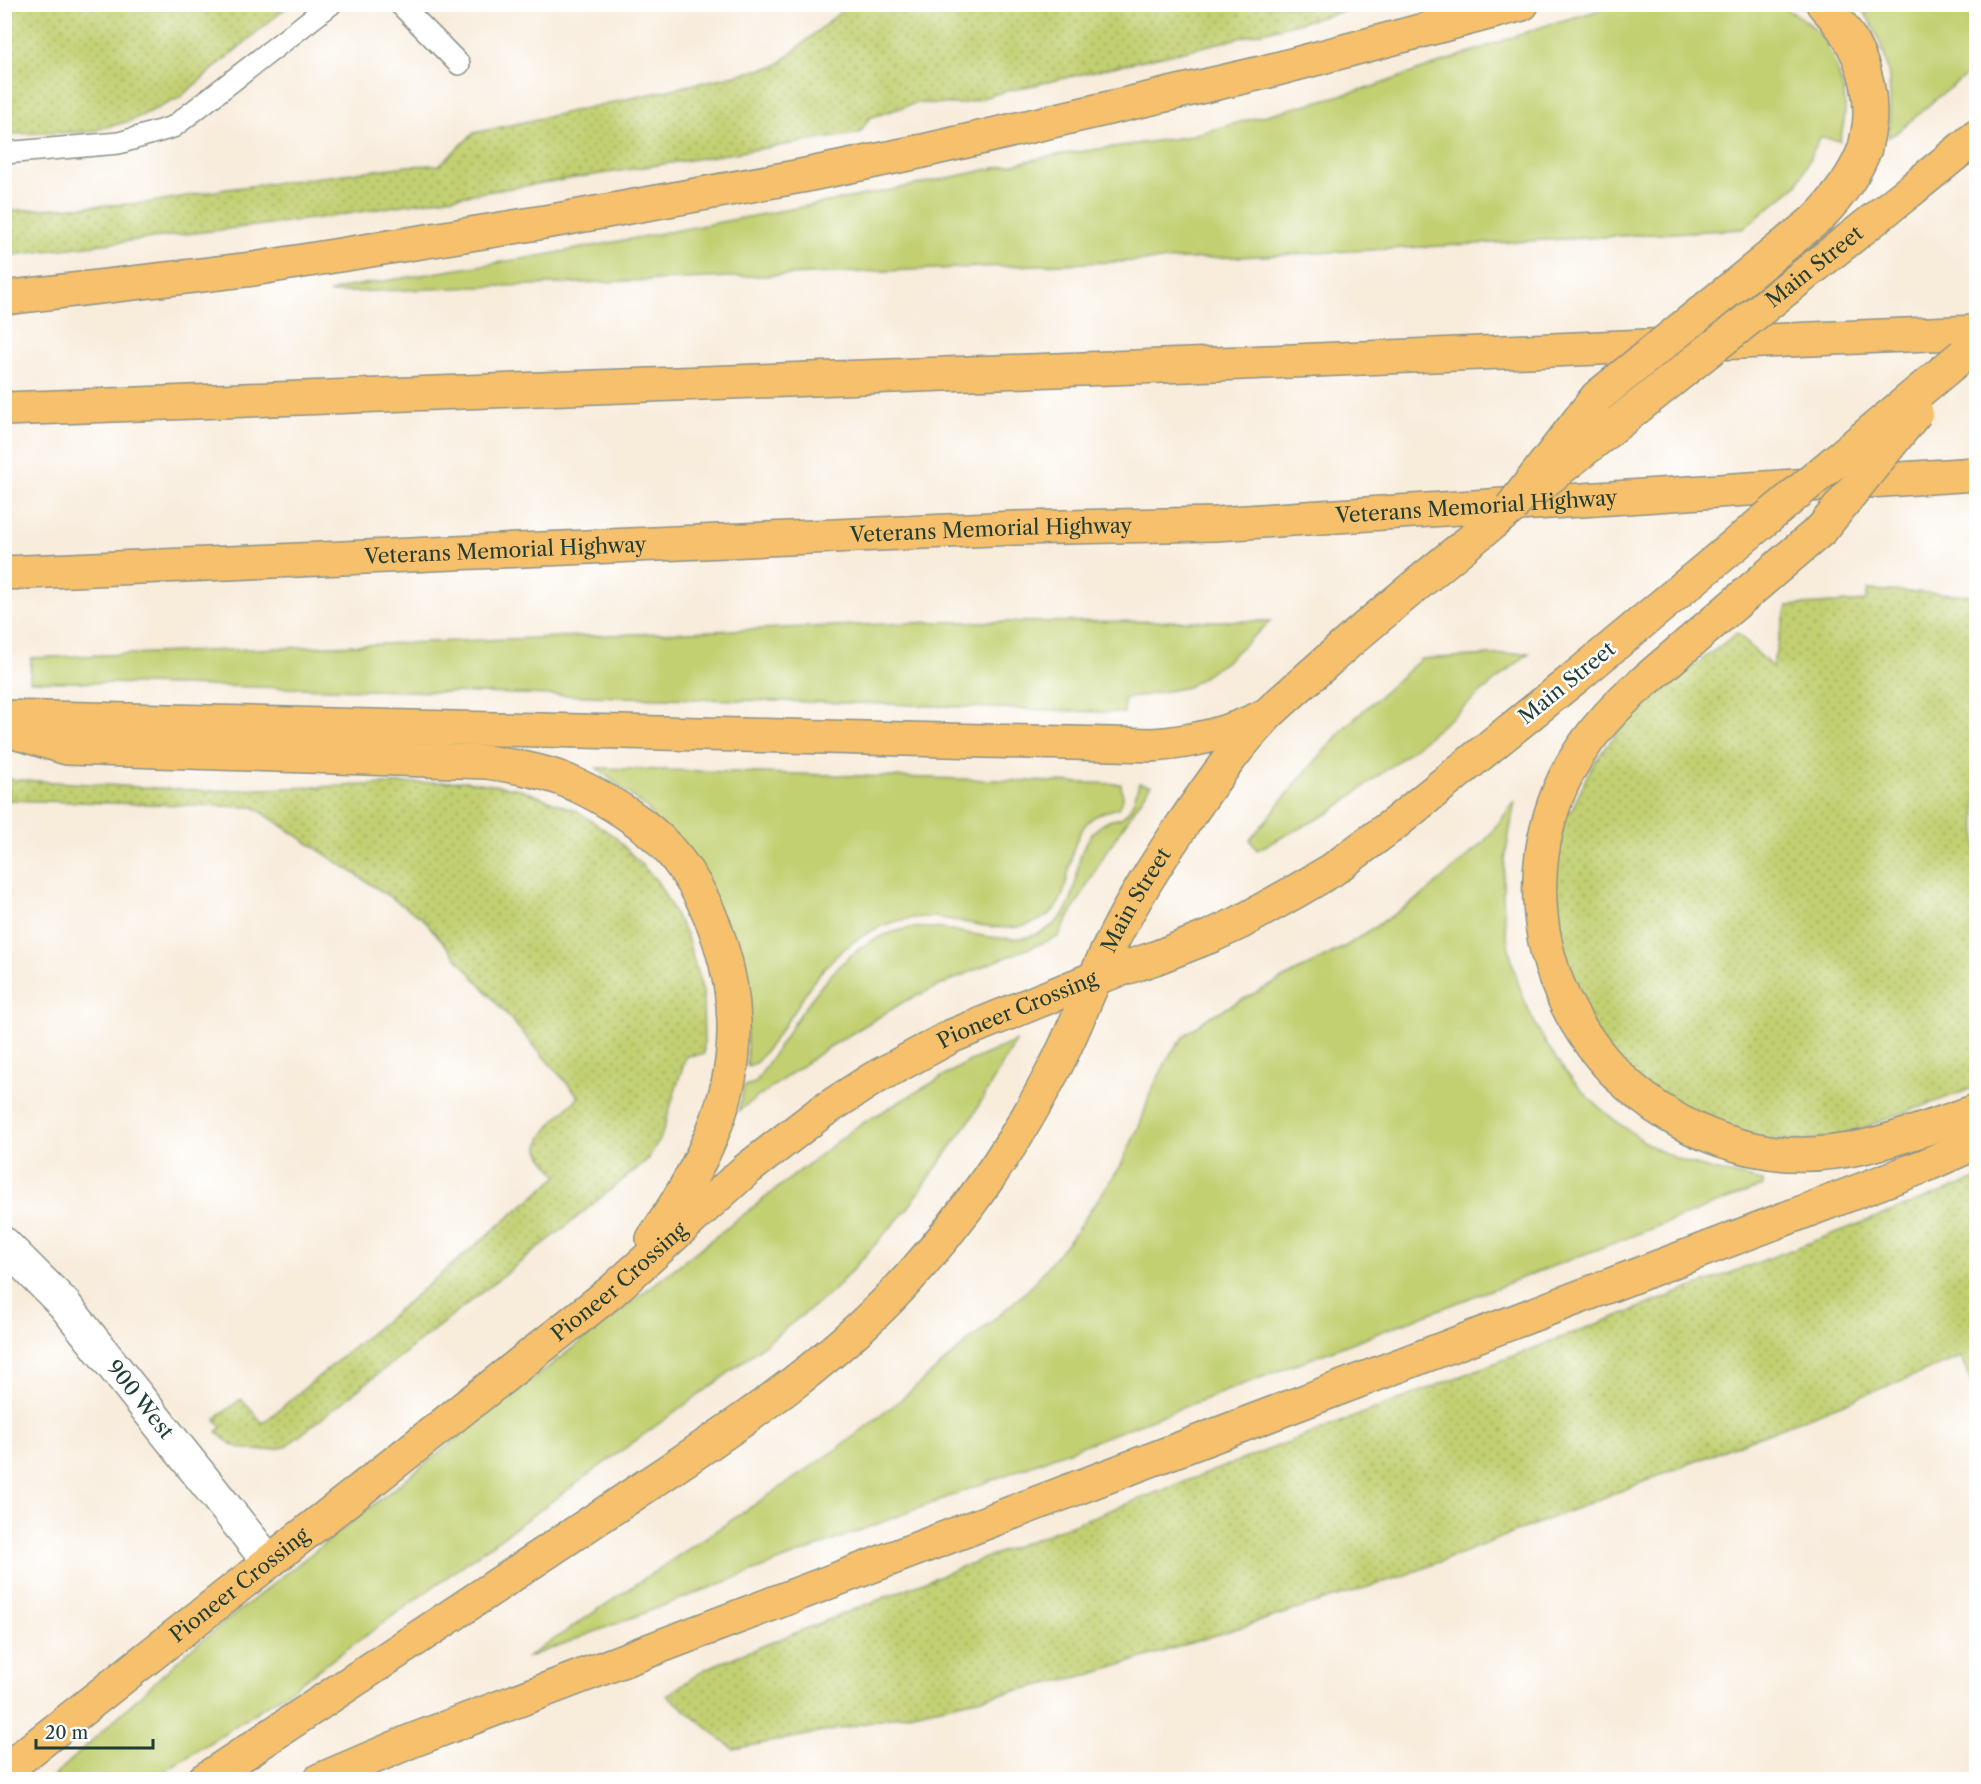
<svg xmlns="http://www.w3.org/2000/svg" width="1981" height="1784" font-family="'Libre Caslon Text',serif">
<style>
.grass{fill:url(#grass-dots);stroke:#708653;stroke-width:1.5}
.garden{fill:#c2d072;stroke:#708653;stroke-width:1.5}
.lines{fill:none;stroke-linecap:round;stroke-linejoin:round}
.lane-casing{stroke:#8c9488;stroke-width:24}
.street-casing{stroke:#8c9488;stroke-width:36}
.primary-casing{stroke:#8c9488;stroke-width:36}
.highway-casing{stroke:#8c9488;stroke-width:36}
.lane{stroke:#fff;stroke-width:21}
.street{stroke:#fff;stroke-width:33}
.primary{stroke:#f7c06c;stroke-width:33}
.highway{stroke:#f7c06c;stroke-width:33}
.primary-bridge-casing{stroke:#8c9488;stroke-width:36;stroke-linecap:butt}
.highway-bridge-casing{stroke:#8c9488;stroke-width:36;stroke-linecap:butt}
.primary-bridge{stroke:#f7c06c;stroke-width:33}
.highway-bridge{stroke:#f7c06c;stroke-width:33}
.labels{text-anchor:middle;stroke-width:5;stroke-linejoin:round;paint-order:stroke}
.street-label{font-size:21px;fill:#1f3d34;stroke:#fff}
</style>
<defs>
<pattern id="grass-dots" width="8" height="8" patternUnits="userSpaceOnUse" patternTransform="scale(1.5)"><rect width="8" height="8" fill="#c2d072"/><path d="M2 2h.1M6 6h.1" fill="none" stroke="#9daa5e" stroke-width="1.8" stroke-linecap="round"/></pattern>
</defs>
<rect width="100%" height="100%" fill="#fff"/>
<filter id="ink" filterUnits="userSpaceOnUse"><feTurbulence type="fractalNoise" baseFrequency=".0167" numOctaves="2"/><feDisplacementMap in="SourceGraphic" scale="12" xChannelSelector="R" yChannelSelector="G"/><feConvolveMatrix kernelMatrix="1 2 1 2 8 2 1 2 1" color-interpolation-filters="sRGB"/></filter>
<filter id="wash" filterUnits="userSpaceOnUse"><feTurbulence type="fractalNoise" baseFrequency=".008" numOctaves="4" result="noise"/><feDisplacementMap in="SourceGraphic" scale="24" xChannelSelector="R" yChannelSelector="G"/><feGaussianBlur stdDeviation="1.35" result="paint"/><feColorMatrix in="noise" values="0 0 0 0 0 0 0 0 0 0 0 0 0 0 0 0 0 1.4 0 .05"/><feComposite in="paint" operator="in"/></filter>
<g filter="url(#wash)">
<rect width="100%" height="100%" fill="#f8ecdb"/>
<!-- grass -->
<g class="grass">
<polygon points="850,4 1368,5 1223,42 1003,92 961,104 916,103 869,118 860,133 327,217 5,256 5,211 146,203 227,189 407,166 439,165 474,133 776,66"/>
<polygon points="4,5 5,4 289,5 179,98 130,121 89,132 5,134"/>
<path d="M1868,590L1976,595V1087L1840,1136L1802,1141L1766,1140L1680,1113L1604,1052L1551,941L1560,807L1571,812C1577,798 1583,784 1590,770C1621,717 1689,670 1737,633L1772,667L1787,606L1866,601Z"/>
<path d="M4,779L209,791L466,781L520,789L577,811L614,836L657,881L686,934L703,992L704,1054L686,1056L661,1137L647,1160L560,1231L285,1447C260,1453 235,1453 217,1432L222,1427L215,1419L241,1399L263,1423L558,1176C553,1168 541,1158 539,1149C537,1133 569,1107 579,1097L422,918L254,807L5,800Z"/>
<polygon points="1976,1179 1976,1394 1961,1357 1406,1575 1092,1674 839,1729 733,1749 667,1695 707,1668 959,1568"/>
</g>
<!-- garden -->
<g class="garden">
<path d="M1774,4C1789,10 1802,17 1814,28C1830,43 1846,88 1845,109C1845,120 1842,131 1840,141L1820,137L1797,185L1743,229L1261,256L328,293L347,287L545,255L881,192L1056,155L1185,137L1375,86L1550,24L1618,5Z"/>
<path d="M1860,5H1976V68L1943,93L1896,133L1888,137C1893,81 1891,53 1860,5Z"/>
<polygon points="1271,621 1225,662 1188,687 1124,699 1124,713 887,704 30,681 31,658 936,622"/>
<polygon points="1529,653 1407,754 1329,813 1257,850 1250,840 1298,781 1345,727 1421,659"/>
<path d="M597,768L1121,784L1123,798L1120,807C1110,811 1099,812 1091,819C1061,845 1077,895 1047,916C1014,938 976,923 941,918C891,911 846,940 816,978C806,989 800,1003 791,1016C780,1032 768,1048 756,1063L747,1066L746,997L648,809Z"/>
<path d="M1139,783L1151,785L1106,852L1058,937L986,965L905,1001L826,1049L738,1111L744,1086L755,1083C787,1036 827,960 880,937C890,933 905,928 915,928C963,924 1025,961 1062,916C1081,892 1073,865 1086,843C1091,834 1098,826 1108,821C1112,819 1117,820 1121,818C1132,812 1136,793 1139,783Z"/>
<path d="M1515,801C1510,832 1502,864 1503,896C1506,990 1550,1076 1627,1129C1636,1135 1645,1143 1654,1148C1688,1166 1725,1173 1763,1181V1186L526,1658L836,1450L898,1402L1029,1289L1075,1233L1120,1167L1141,1122L1151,1091L1171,1053L1185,1035L1209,1017L1346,946L1422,896L1484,842Z"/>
<polygon points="1016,1041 972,1117 908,1208 833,1291 718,1381 293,1688 154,1779 51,1779 187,1652 479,1421 856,1127 968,1062"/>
</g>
</g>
<g filter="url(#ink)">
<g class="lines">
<!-- lane casing -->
<g class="lane-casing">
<g id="lane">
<polyline points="400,4 459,64"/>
<polyline points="4,153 119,143 173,127 331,4"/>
</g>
</g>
<!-- street casing -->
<g class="street-casing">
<g id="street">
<path id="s1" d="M4,1244L64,1304L269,1562"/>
</g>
</g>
<!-- primary casing -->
<g class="primary-casing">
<polyline id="primary" points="1911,190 1976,137"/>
</g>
<!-- highway casing -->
<g class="highway-casing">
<g id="highway">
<path d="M1823,4C1852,34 1871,72 1870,115C1870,126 1867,137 1865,148"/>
<polyline points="4,298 253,269 557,220 801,176 923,151 1265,72 1522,4"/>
<polyline points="4,409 1243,363 1976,332"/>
<path id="s2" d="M4,573L1015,528L1216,524L1976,474"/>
<path d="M1645,681C1609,711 1577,747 1559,791C1494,952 1600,1125 1769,1152C1841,1163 1910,1134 1976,1111"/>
<path d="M4,717L1153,745C1193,742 1228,734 1264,716"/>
<path d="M4,729L67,748L487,762C512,766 538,770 562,779C593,791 635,816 659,839C714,893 742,986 732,1061C724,1125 689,1187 653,1239"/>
<path id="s3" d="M4,1771L611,1292L746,1170L820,1113L871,1080L952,1036L1095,978L1155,958L1211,936L1239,923L1298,890L1332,870L1394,824L1576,677"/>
<path id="s4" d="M204,1780C342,1689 480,1598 616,1506C721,1435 832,1367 916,1270C969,1210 1016,1142 1053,1071C1074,1032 1088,991 1107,952C1128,907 1156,864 1183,824C1209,786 1237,746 1269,713C1287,696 1306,680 1325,663C1385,609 1448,559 1511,508"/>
<polyline points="320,1780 411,1741 1924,1166 1976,1143"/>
</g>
</g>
<!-- lane -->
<use href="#lane" class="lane"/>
<!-- street -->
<use href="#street" class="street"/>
<!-- primary -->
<use href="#primary" class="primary"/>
<!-- highway -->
<use href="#highway" class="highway"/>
<!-- primary-bridge casing -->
<g class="primary-bridge-casing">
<g id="primary-bridge">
<path id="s5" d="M1531,492L1911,190"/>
</g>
</g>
<!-- highway-bridge casing -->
<g class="highway-bridge-casing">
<g id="highway-bridge">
<path d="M1511,508L1597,397L1819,217C1839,196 1855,175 1865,148"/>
<polyline points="1576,677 1963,355"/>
<polyline points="1645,681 1822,529 1916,412"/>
</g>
</g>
<!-- primary-bridge -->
<use href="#primary-bridge" class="primary-bridge"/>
<!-- highway-bridge -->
<use href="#highway-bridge" class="highway-bridge"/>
</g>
</g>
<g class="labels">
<!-- street labels -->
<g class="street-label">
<text dy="7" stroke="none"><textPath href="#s5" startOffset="362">Main Street</textPath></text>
<text dy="7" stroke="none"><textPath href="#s2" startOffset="1474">Veterans Memorial Highway</textPath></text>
<text dy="7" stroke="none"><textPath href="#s2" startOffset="988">Veterans Memorial Highway</textPath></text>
<text dy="7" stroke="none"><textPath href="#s2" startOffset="502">Veterans Memorial Highway</textPath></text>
<text transform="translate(1567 683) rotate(-39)" y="7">Main Street</text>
<text dy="7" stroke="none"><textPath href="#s4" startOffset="1310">Main Street</textPath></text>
<text dy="7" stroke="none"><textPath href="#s3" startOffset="1272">Pioneer Crossing</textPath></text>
<text dy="7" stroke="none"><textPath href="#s3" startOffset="786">Pioneer Crossing</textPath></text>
<text dy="7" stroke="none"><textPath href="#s1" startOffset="207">900 West</textPath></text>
<text dy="7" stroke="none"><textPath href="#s3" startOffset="300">Pioneer Crossing</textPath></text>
</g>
</g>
<!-- margin -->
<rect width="1981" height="1784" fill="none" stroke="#fff" stroke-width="24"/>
<!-- scale -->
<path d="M36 1739v9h117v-9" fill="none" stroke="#1f3d34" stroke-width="3"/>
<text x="45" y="1739" font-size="18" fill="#1f3d34" stroke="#ffffff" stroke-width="4.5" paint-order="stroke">20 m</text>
</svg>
